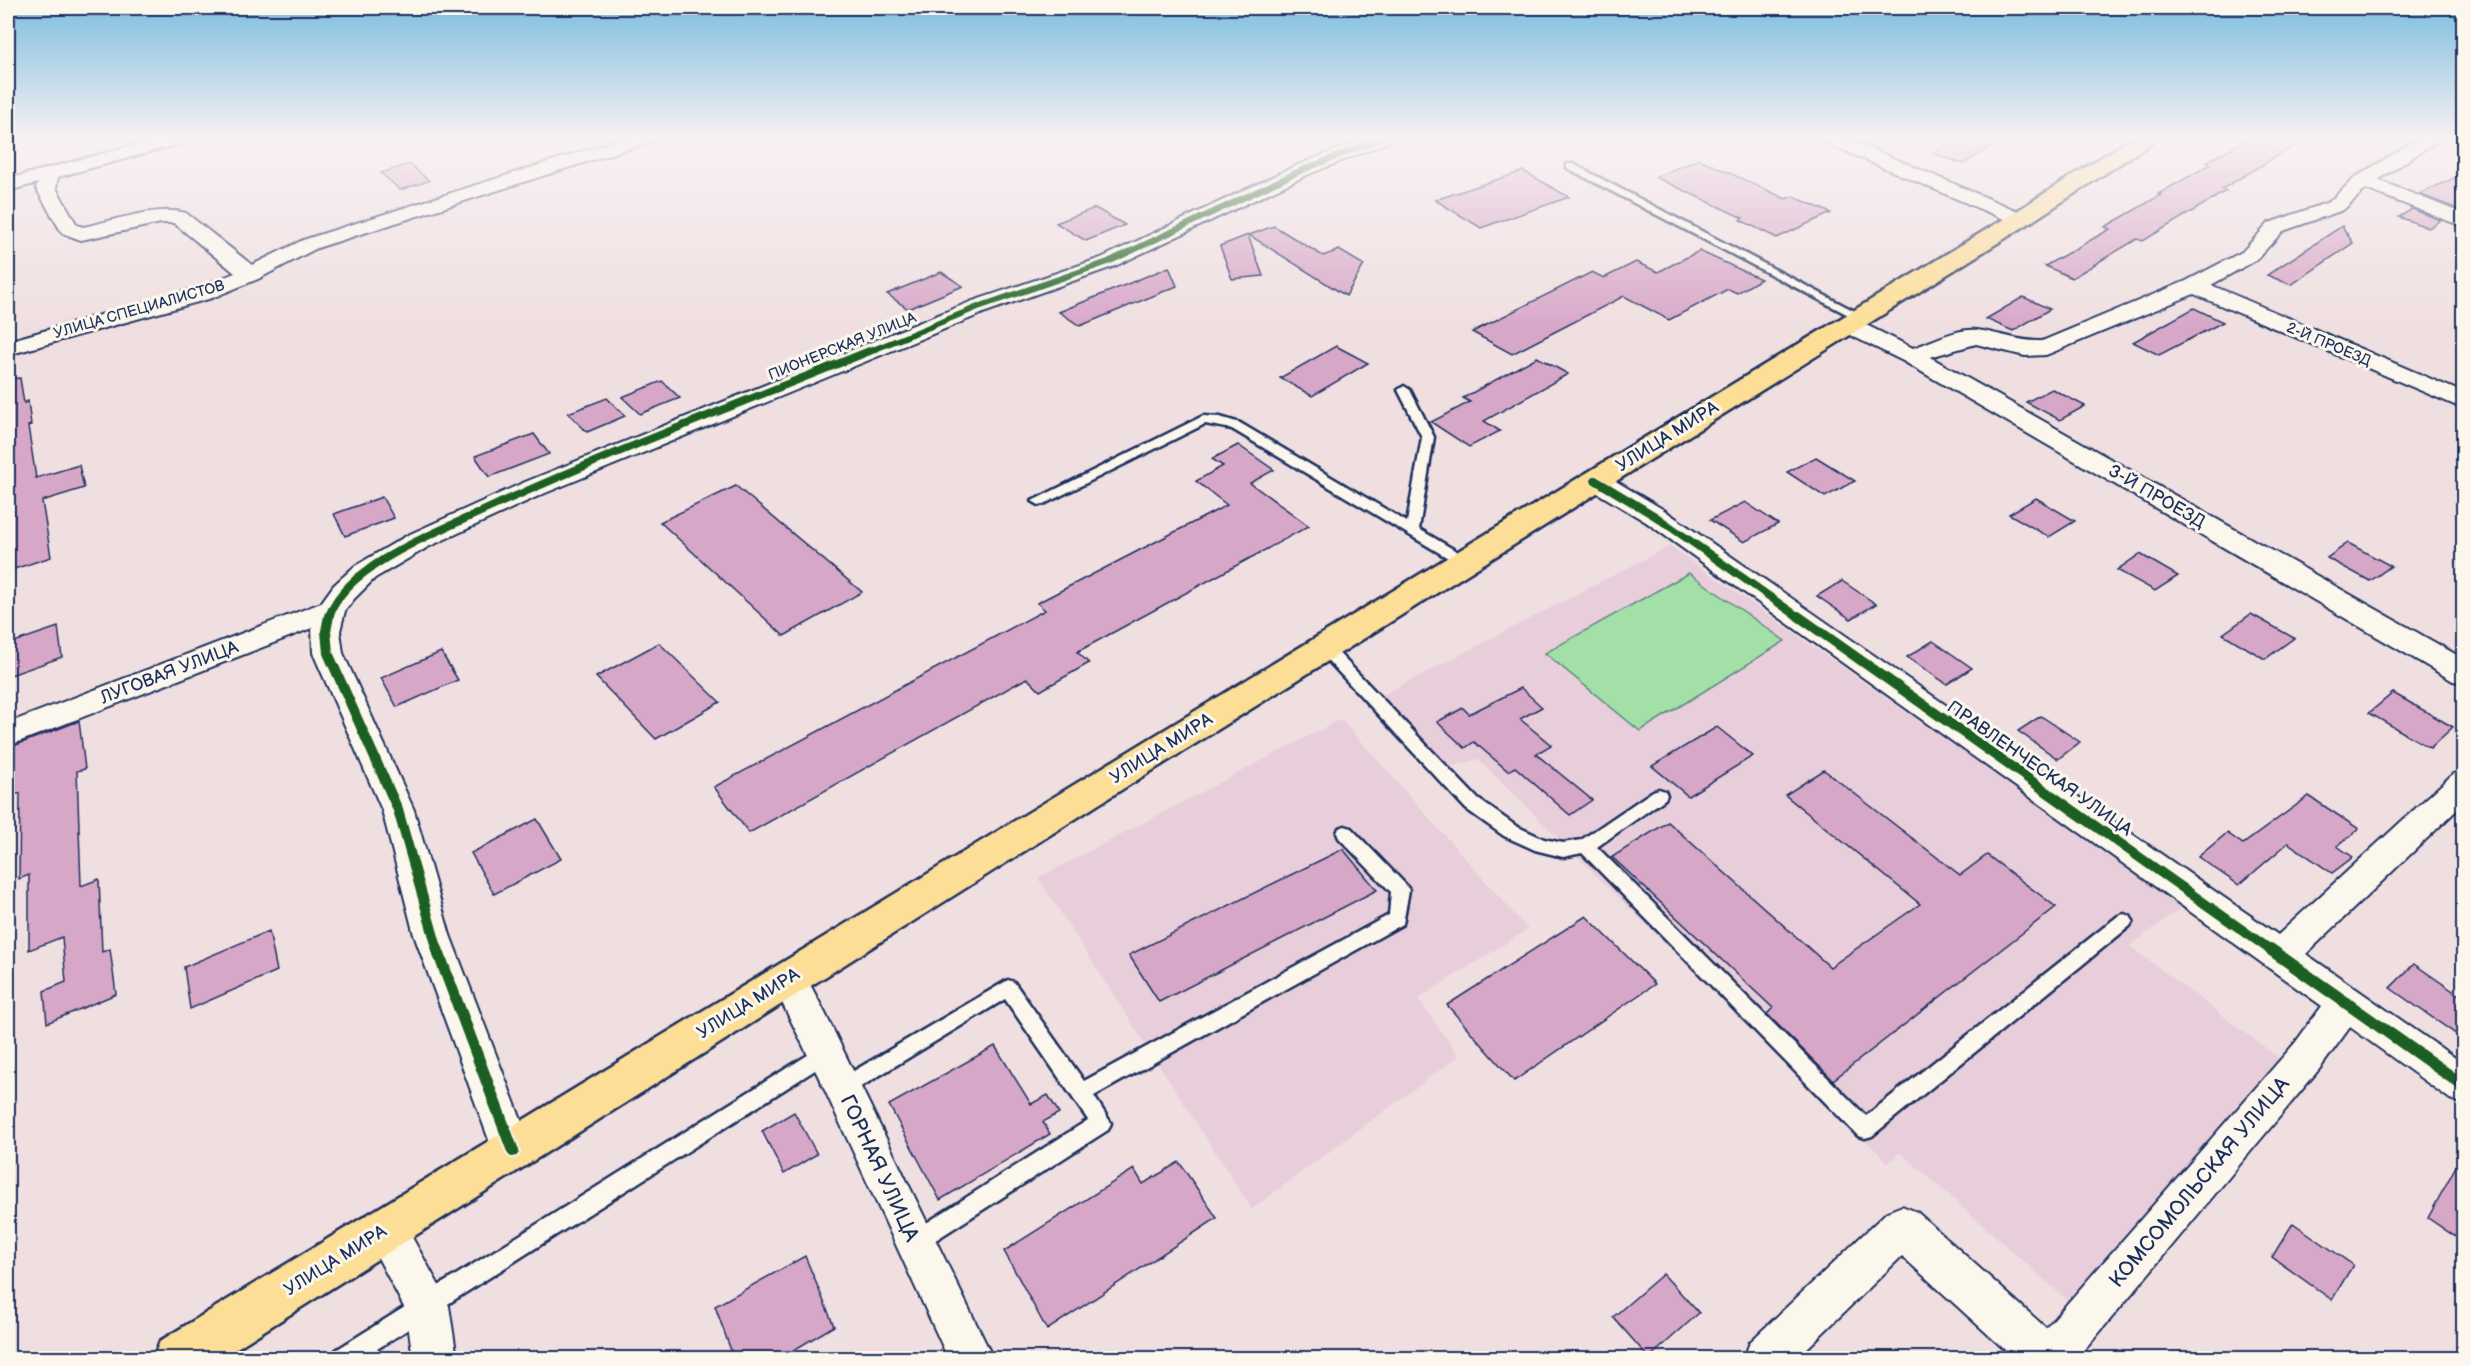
<svg xmlns="http://www.w3.org/2000/svg" width="2471" height="1366" font-family="'Balsamiq Sans',sans-serif">
<style>
.built{fill:#e8ceda}
.green{fill:#a3e0a8;stroke:#5f8883;stroke-width:1.5}
.building{fill:#d7a7c8;stroke:#1b2f5e;stroke-width:1.5}
.lines{fill:none;stroke-linecap:round;stroke-linejoin:round}
.service-casing{stroke:#1b2f5e;stroke-width:5}
.minor-casing{stroke:#1b2f5e;stroke-width:4}
.primary-casing{stroke:#1b2f5e;stroke-width:5}
.service{fill:#fbf7ec;fill-rule:evenodd}
.minor{fill:#fbf7ec;fill-rule:evenodd}
.primary{fill:#fcde96;fill-rule:evenodd}
.cycleway-far3-casing{stroke:#fbf7ec;stroke-width:8}
.cycleway-far2-casing{stroke:#fbf7ec;stroke-width:10}
.cycleway-far1-casing{stroke:#fbf7ec;stroke-width:14}
.cycleway-casing{stroke:#fbf7ec;stroke-width:16}
.cycleway-far3{stroke:#1b5e20;stroke-width:6}
.cycleway-far2{stroke:#1b5e20;stroke-width:8}
.cycleway-far1{stroke:#1b5e20;stroke-width:10}
.cycleway{stroke:#1b5e20;stroke-width:12}
.labels{text-anchor:middle;stroke-width:6;stroke-linejoin:round;paint-order:stroke}
.far-street-label{font-size:15px;fill:#1b2f5e;stroke:#fbf7ec}
.street-label{font-size:18px;fill:#1b2f5e;stroke:#fbf7ec}
.near-street-label{font-size:21px;fill:#1b2f5e;stroke:#fbf7ec}
</style>
<rect width="100%" height="100%" fill="#f0dfe1"/>
<filter id="ink" filterUnits="userSpaceOnUse"><feTurbulence type="fractalNoise" baseFrequency=".0167" numOctaves="2"/><feDisplacementMap in="SourceGraphic" scale="12" xChannelSelector="R" yChannelSelector="G"/><feConvolveMatrix kernelMatrix="1 2 1 2 8 2 1 2 1" color-interpolation-filters="sRGB"/></filter>
<g filter="url(#ink)">
<!-- built -->
<g class="built">
<polygon points="1670,546 2183,906 2130,946 2283,1061 2067,1300 1900,1152 1888,1163 1478,759 1451,767 1382,695"/>
<polygon points="1341,719 1528,929 1418,999 1459,1056 1252,1209 1038,878"/>
</g>
<!-- green -->
<polygon class="green" points="1689,573 1785,641 1640,731 1545,653"/>
<!-- building -->
<g class="building">
<polygon points="1959,138 2006,138 1963,164 1932,153"/>
<polygon points="2249,138 2307,138 2222,189 2226,191 2143,241 2137,239 2072,278 2045,266 2110,229 2105,227 2161,195 2158,194 2211,164 2206,162"/>
<polygon points="1699,159 1786,199 1793,196 1831,213 1777,238 1740,220 1743,218 1655,177"/>
<polygon points="410,164 429,181 400,190 381,173"/>
<polygon points="1523,171 1569,197 1481,228 1435,200"/>
<polygon points="2463,174 2463,211 2419,194"/>
<polygon points="1095,208 1125,225 1086,241 1056,223"/>
<polygon points="2412,209 2440,220 2429,228 2399,217"/>
<polygon points="1274,226 1323,256 1339,250 1364,265 1346,296 1249,235"/>
<polygon points="2342,226 2353,243 2291,285 2267,275"/>
<polygon points="1248,235 1263,276 1232,279 1220,246"/>
<polygon points="1699,251 1761,279 1737,293 1728,289 1669,320 1624,296 1512,354 1472,332 1592,272 1604,278 1636,262 1658,272"/>
<polygon points="1169,267 1177,286 1080,326 1059,312"/>
<polygon points="941,272 963,286 908,309 887,294"/>
<polygon points="2023,297 2050,309 2013,331 1986,319"/>
<polygon points="2194,308 2223,322 2159,355 2133,342"/>
<polygon points="1336,346 1368,363 1312,396 1280,378"/>
<polygon points="1537,357 1568,374 1484,421 1500,431 1469,447 1431,422 1470,402 1463,398"/>
<polygon points="20,378 24,403 28,401 31,425 28,426 36,478 79,465 84,488 42,501 51,557 8,571 8,379"/>
<polygon points="662,381 680,398 640,414 622,397"/>
<polygon points="2052,389 2085,406 2060,420 2026,402"/>
<polygon points="607,398 625,416 587,432 568,413"/>
<polygon points="534,434 549,454 489,477 475,456"/>
<polygon points="1238,445 1274,470 1250,483 1309,526 1077,652 1089,663 1040,691 1027,678 749,833 714,787 1045,610 1037,603 1227,505 1196,481 1223,466 1212,459"/>
<polygon points="1816,457 1855,481 1825,497 1787,472"/>
<polygon points="736,486 862,592 784,636 660,522"/>
<polygon points="382,497 394,518 345,536 334,514"/>
<polygon points="2036,498 2075,521 2049,537 2009,514"/>
<polygon points="1745,502 1778,524 1744,542 1710,520"/>
<polygon points="2348,543 2391,566 2370,581 2327,558"/>
<polygon points="2140,554 2178,576 2155,591 2117,570"/>
<polygon points="1842,581 1876,604 1851,619 1817,596"/>
<polygon points="2251,614 2294,638 2265,659 2223,634"/>
<polygon points="58,627 62,657 8,676 8,644"/>
<polygon points="1933,641 1972,668 1947,684 1907,657"/>
<polygon points="659,643 720,702 656,739 596,677"/>
<polygon points="441,652 458,680 397,707 381,678"/>
<polygon points="1521,688 1542,707 1520,719 1551,745 1536,754 1592,800 1570,815 1515,767 1508,771 1474,742 1465,748 1437,722 1463,708 1469,714"/>
<polygon points="2393,693 2453,727 2430,748 2369,713"/>
<polygon points="2041,716 2080,742 2058,759 2018,731"/>
<polygon points="79,721 85,769 77,771 81,886 99,879 102,952 110,949 116,994 47,1023 44,991 66,982 62,937 29,950 29,875 19,879 20,793 8,797 8,748"/>
<polygon points="1717,727 1753,756 1688,796 1652,766"/>
<polygon points="1824,770 1960,875 1987,855 2056,907 1833,1080 1767,1014 1773,1008 1612,857 1668,822 1830,967 1920,904 1785,795"/>
<polygon points="2309,796 2359,829 2337,846 2353,857 2332,873 2288,843 2239,885 2198,857 2227,833 2243,844"/>
<polygon points="537,819 561,859 494,894 471,853"/>
<polygon points="1343,849 1377,890 1159,1002 1129,955"/>
<polygon points="1586,916 1655,984 1514,1081 1447,1005"/>
<polygon points="269,931 277,971 190,1009 184,967"/>
<polygon points="2414,964 2463,998 2463,1039 2390,988"/>
<polygon points="995,1046 1031,1104 1048,1095 1059,1113 1043,1122 1050,1134 940,1200 889,1105"/>
<polygon points="794,1112 817,1154 784,1174 762,1131"/>
<polygon points="2463,1153 2463,1242 2428,1218"/>
<polygon points="1179,1162 1217,1218 1047,1330 1004,1251 1134,1169 1143,1184"/>
<polygon points="2293,1223 2353,1265 2332,1300 2272,1257"/>
<polygon points="805,1256 834,1326 779,1359 734,1359 715,1306"/>
<polygon points="1663,1274 1699,1313 1649,1358 1613,1317"/>
</g>
<g class="lines">
<!-- service casing -->
<g class="service-casing">
<g id="service">
<polygon points="1567,164 1573,164 1866,317 1860,320 1856,319 1567,168"/>
<polygon points="1404,386 1410,390 1434,437 1419,529 1468,558 1470,561 1468,564 1458,564 1232,429 1205,424 1044,504 1039,505 1032,501 1203,416 1220,417 1240,423 1407,522 1422,437 1398,390"/>
<polygon points="1324,642 1329,643 1478,799 1516,826 1544,839 1563,843 1581,840 1653,791 1659,789 1665,791 1667,795 1665,799 1597,847 1866,1116 2118,916 2124,914 2130,916 2133,921 2130,926 1872,1136 1865,1138 1858,1136 1582,853 1563,857 1535,850 1504,836 1466,809 1319,651 1317,647"/>
<polygon points="1345,826 1351,828 1406,885 1409,890 1403,924 1094,1096 1111,1123 1108,1130 923,1248 916,1251 909,1248 906,1241 909,1234 1088,1120 1005,999 849,1094 842,1097 835,1094 832,1088 835,1082 1008,980 1014,982 1084,1081 1389,915 1391,892 1339,838 1337,833 1339,828"/>
<polygon points="827,1043 834,1046 836,1052 834,1058 363,1358 333,1358 336,1350"/>
</g>
</g>
<!-- minor casing -->
<g class="minor-casing">
<g id="minor">
<path d="M160,138H190L187,142L58,177L56,188L77,225L83,227C113,221 157,205 186,213L252,265L303,240L624,138H652L649,142L317,248L258,279L212,298L8,355V341L196,288L235,273L174,223H161L81,240L62,233L36,188L38,183L8,191V179Z"/>
<polygon points="1366,138 1391,138 1388,142 1307,175 1115,266 986,312 543,494 428,547 375,578 354,599 345,611 340,631 343,653 414,810 450,935 533,1151 527,1165 513,1170 499,1165 493,1151 414,935 382,810 313,653 312,628 8,746 8,723 321,603 334,585 355,566 408,535 525,482 970,302 1101,258 1293,167"/>
<polygon points="1821,138 1846,138 2027,215 2030,219 2027,223 2013,223 1824,142"/>
<path d="M2419,138H2441L2378,180L2464,214V227L2366,189L2343,210L2283,231L2256,260L2211,285L2464,393V409L2194,294L2046,355L2025,356L1976,344L1930,357L2464,659V683L2453,681L1903,361L1840,330L1837,325L1840,320L1848,318L1856,320L1913,348C1932,342 1956,328 1977,330C2000,333 2019,342 2042,341L2186,281L2242,252L2269,223L2329,202L2356,177Z"/>
<polygon points="1595,472 1604,474 1664,510 2278,935 2453,774 2464,771 2464,803 2306,954 2464,1064 2464,1104 2450,1099 2350,1027 2321,1067 2078,1358 2014,1358 1902,1256 1797,1358 1744,1358 1750,1342 1887,1212 1902,1206 1917,1212 2046,1328 2295,1043 2322,1006 1646,522 1586,486 1582,480 1586,474"/>
<polygon points="788,962 801,967 825,1013 993,1358 948,1358 822,1084 770,978 775,967"/>
<polygon points="384,1208 399,1214 442,1291 449,1306 457,1358 413,1358 406,1311 363,1229 369,1214"/>
</g>
</g>
<!-- primary casing -->
<g class="primary-casing">
<polygon id="primary" points="2132,138 2156,138 2153,142 2028,224 1110,797 221,1358 153,1358 160,1341 2012,214"/>
</g>
<!-- service -->
<use href="#service" class="service"/>
<!-- minor -->
<use href="#minor" class="minor"/>
<!-- primary -->
<use href="#primary" class="primary"/>
<!-- cycleway-far3 casing -->
<g class="cycleway-far3-casing">
<polyline id="cycleway-far3" points="868,352 978,307 1108,262 1300,171 1382,138"/>
</g>
<!-- cycleway-far2 casing -->
<g class="cycleway-far2-casing">
<g id="cycleway-far2">
<polyline points="1595,480 1655,516 1800,618"/>
<path d="M329,618C333,600 350,583 365,572C402,544 456,524 498,504C621,448 747,401 872,350"/>
</g>
</g>
<!-- cycleway-far1 casing -->
<g class="cycleway-far1-casing">
<g id="cycleway-far1">
<polyline points="329,616 326,631 328,653 398,810 438,951"/>
<polyline points="1798,616 2272,951"/>
</g>
</g>
<!-- cycleway casing -->
<g class="cycleway-casing">
<g id="cycleway">
<polyline points="437,949 513,1151"/>
<polyline points="2270,949 2464,1086"/>
</g>
</g>
<!-- cycleway-far3 -->
<use href="#cycleway-far3" class="cycleway-far3"/>
<!-- cycleway-far2 -->
<use href="#cycleway-far2" class="cycleway-far2"/>
<!-- cycleway-far1 -->
<use href="#cycleway-far1" class="cycleway-far1"/>
<!-- cycleway -->
<use href="#cycleway" class="cycleway"/>
</g>
</g>
<!-- sky -->
<linearGradient id="sky" x2="0" y2="1"><stop stop-color="#7dbee1"/><stop offset="0.42" stop-color="#f8f1f2"/><stop offset="1" stop-color="#f8f1f2" stop-opacity="0"/></linearGradient>
<rect width="2471" height="329" fill="url(#sky)"/>
<g class="labels">
<!-- far-street labels -->
<g class="far-street-label">
<text transform="translate(139 309) rotate(-16)" y="5">УЛИЦА СПЕЦИАЛИСТОВ</text>
<text transform="translate(2329 344) rotate(23)" y="5">2-Й ПРОЕЗД</text>
<text transform="translate(842 346) rotate(-22)" y="5">ПИОНЕРСКАЯ УЛИЦА</text>
</g>
<!-- street labels -->
<g class="street-label">
<text transform="translate(1667 436) rotate(-32)" y="6">УЛИЦА МИРА</text>
<text transform="translate(2157 496) rotate(30)" y="6">3-Й ПРОЕЗД</text>
<text transform="translate(169 672) rotate(-21)" y="6">ЛУГОВАЯ УЛИЦА</text>
<text transform="translate(1161 748) rotate(-32)" y="6">УЛИЦА МИРА</text>
<text transform="translate(2040 768) rotate(35)" y="6">ПРАВЛЕНЧЕСКАЯ УЛИЦА</text>
<text transform="translate(748 1003) rotate(-32)" y="6">УЛИЦА МИРА</text>
<text transform="translate(335 1260) rotate(-32)" y="6">УЛИЦА МИРА</text>
</g>
<!-- near-street labels -->
<g class="near-street-label">
<text transform="translate(880 1168) rotate(65)" y="7">ГОРНАЯ УЛИЦА</text>
<text transform="translate(2199 1182) rotate(-50)" y="7">КОМСОМОЛЬСКАЯ УЛИЦА</text>
</g>
</g>
<!-- margin -->
<rect width="2471" height="1366" fill="none" stroke="#fbf7ec" stroke-width="30"/>
<rect x="15" y="15" width="2441" height="1336" fill="none" stroke="#1b2f5e" stroke-width="2" filter="url(#ink)"/>
</svg>
